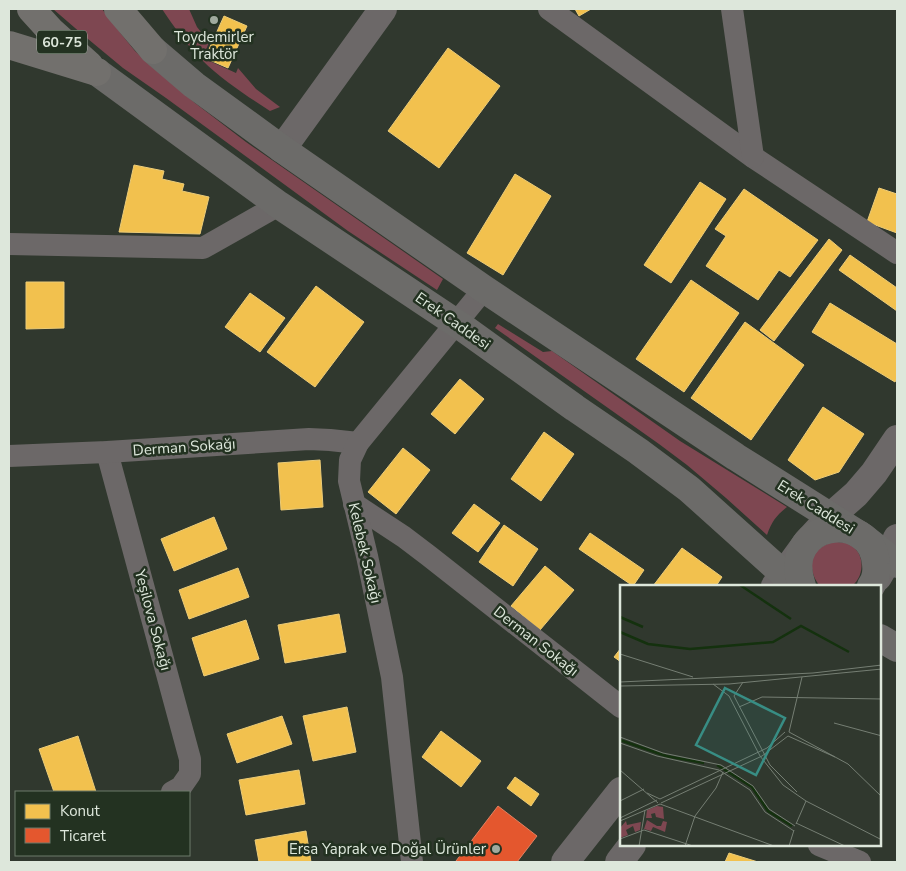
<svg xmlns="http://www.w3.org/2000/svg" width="906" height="871" font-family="'Nunito Sans',sans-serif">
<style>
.green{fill:#7e4751}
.homes{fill:#f2c14e;stroke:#eccc78}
.shops{fill:#e4572e;stroke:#e28262}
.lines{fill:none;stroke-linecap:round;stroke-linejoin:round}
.minor{stroke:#6c6868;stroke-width:22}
.tertiary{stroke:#6c6868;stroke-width:28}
.secondary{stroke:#6c6b69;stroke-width:28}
.trunk{stroke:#72706d;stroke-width:28}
.poi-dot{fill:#a0aa9e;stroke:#233221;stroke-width:2}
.labels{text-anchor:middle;stroke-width:5;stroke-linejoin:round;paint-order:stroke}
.shield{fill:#233221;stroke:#a5b1a3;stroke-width:1}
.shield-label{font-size:14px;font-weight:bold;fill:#dde7db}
.poi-label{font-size:15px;fill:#dde7db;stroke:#233221}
.street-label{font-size:15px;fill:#dde7db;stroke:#233221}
.inset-river{fill:none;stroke:#14310e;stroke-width:2.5}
.inset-road{fill:none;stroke:#757e73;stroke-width:1}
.view{fill:#388d84;fill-opacity:0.15;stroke:#388d84;stroke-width:2.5}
.inset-edge{fill:none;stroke:#dde7db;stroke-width:2.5}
</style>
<rect width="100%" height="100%" fill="#30382e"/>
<!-- green -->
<g class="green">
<polygon points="53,9 102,9 122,35 135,51 149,64 195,103 246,142 443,279 437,290 348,231 166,98 123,68 82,34"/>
<path d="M162,9H189L197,27L209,42L203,58L236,73L238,68L256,89L280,107L270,111C247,96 222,80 202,60C187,45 174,27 162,9Z"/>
<path d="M498,324L543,352L552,351L680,441L787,507C776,516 772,521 767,535L726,498L687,465L659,444L495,328Z"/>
<path d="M831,542C836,542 843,542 847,543C865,550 866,575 852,586H820C812,577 808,561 817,551C820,547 827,544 831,542Z"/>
</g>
<!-- homes -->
<g class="homes">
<polygon points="575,9 591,9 579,16"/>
<polygon points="224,16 247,26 228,68 205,58"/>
<polygon points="448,48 500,86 439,168 388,131"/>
<polygon points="134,165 164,171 162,179 184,184 182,191 209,197 200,234 119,232"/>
<polygon points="515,174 551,196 503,275 467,253"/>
<polygon points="700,182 726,199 671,283 644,265"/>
<polygon points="879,188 897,194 897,233 867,222"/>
<polygon points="744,189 818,240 790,277 779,270 758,300 706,266 726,236 715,229"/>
<polygon points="829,239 842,250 774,341 760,330"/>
<polygon points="850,255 897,288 897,311 839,270"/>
<polygon points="691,280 739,313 684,392 636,359"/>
<polygon points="26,282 64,282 64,328 26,329"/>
<polygon points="316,286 364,322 315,387 267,352"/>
<polygon points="250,293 285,318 260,352 225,327"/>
<polygon points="830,303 897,344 897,378 895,382 812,332"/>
<polygon points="745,322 804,365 751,440 691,398"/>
<polygon points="460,379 484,399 455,434 431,414"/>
<polygon points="823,407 864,434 839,472 815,480 788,460"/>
<polygon points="544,432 574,454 541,501 511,479"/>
<polygon points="403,448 430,470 396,514 368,492"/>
<polygon points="320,460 323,507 281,510 278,463"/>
<polygon points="474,504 500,523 478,552 452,533"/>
<polygon points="214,517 227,549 174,571 161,539"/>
<polygon points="504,525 538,549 513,586 479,562"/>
<polygon points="590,533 644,570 633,586 579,549"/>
<polygon points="682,548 722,577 716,586 653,586"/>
<polygon points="545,566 574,590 540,630 511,606"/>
<polygon points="238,568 249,597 189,619 179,590"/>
<polygon points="339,614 346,652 285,663 278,625"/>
<polygon points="246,620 259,659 204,676 192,638"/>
<polygon points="621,648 621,662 614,657"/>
<polygon points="347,707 356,752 313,761 303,716"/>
<polygon points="282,716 292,744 237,763 227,734"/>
<polygon points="441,731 481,761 461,787 422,757"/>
<polygon points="78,736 96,792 54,792 39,749"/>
<polygon points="299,770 305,804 246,815 239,780"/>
<polygon points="515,777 539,794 531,806 507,788"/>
<polygon points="306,831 311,862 259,862 255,840"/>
<polygon points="729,853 758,862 725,862"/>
</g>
<!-- shops -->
<polygon class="shops" points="498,806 537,836 517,862 457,862 456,861"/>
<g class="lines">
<!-- minor -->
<g class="minor">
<polyline points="549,9 753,157 897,253"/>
<polyline points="732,9 753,157"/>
<polyline points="9,244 203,248 279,205"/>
<polyline points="107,452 190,759 190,774 181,787 172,792"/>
<polyline points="9,456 107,452 309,439 330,440 358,443"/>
<polyline points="354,504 404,537 429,556 621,707"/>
<polyline points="819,845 860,862"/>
<polyline points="412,862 392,677 367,556 349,481 350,460 358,443 484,289"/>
</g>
<!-- tertiary -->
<g class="tertiary">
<polyline points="282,149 383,9"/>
<polyline points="878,577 889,558 897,538"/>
<polyline points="775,586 807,542 831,516 856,494 874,473 897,439"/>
<polyline points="565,862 621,791"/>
<polyline points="619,862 632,845"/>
</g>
<!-- secondary -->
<g class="secondary">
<polyline points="153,50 194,85 282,149 484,289 736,457 863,537 897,564"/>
<polyline points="97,72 279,205 462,327 575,408 638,451 689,489 797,586"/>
<path d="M802,586C779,521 872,508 876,564C877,571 876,579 871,586"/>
<polyline points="880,638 897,648"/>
</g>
<!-- trunk -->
<g class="trunk">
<polyline points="31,9 51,31 89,65"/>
<polyline points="118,9 153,50"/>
<polyline points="9,45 97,72"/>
</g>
</g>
<!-- markers -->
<g class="poi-dot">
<circle cx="214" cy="20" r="5"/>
<circle cx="496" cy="849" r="5"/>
</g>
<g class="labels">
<!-- shield labels -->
<rect class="shield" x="37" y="30.5" width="50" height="23" rx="4"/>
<g class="shield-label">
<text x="62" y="47">60-75</text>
</g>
<!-- poi labels -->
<g class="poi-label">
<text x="214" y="42">Toydemirler<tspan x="214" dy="17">Traktör</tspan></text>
<text x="486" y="854" text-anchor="end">Ersa Yaprak ve Doğal Ürünler</text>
</g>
<!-- street labels -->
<g class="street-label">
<text transform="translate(453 321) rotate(35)" y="5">Erek Caddesi</text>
<text transform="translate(184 447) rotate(-4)" y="5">Derman Sokağı</text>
<text transform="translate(816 507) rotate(32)" y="5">Erek Caddesi</text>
<text transform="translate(365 553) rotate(77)" y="5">Kelebek Sokağı</text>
<text transform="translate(153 620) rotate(75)" y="5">Yeşilova Sokağı</text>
<text transform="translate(536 641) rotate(38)" y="5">Derman Sokağı</text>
</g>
</g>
<!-- overview -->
<g transform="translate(620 585)">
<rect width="261" height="261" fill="#30382e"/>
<path d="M37,221L43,222L44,234L36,232L35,228L31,229L32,233H26L27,225ZM27,235L37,241H41L43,236L47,237L45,247L33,242L31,246L24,244ZM6,236L7,240L21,237L20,245L15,247L13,241L6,245L8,250L0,253V243Z" fill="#7e4751"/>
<path class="inset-river" d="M120,0L171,34M0,32L23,42M0,47L28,59L70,64L153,57L181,41L229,67M0,155L46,171L84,178M97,180L132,202L148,226L172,241"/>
<path class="inset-road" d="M0,69L73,92M182,92L169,147L228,179L262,212M0,97L193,88L262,80M93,99L109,111M0,101L109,99L262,84M109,111L140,171L163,200L186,216L262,255M114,111L150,180L177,207M114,111L123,97M119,122L142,112L262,114M214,138L262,151M0,152L43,168L101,180L133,201L149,224L175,241M0,158L37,171L99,185L130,205L145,227L174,246M0,185L38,218M27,208L40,214L147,163L165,147M0,216L24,204M41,218L142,171L168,151L215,172M0,233L37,215M0,236L40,219L154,261M176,238L225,261M176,239L186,216M0,254L24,245L73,261M19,261L25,225M65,261L75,231L96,203L103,187M169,261L174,245"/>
<path class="view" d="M105,103L165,133L136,190L76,160Z"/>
<rect width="261" height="261" class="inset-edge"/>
</g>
<!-- border -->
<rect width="906" height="871" fill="none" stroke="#dde7db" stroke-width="20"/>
<!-- legend -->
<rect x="15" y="791" width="175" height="65" fill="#233221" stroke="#6d7a6b"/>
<rect x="25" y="804" width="25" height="15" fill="#f2c14e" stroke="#6d7a6b"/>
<text x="60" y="816" font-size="15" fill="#dde7db">Konut</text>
<rect x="25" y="828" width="25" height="15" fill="#e4572e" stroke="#6d7a6b"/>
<text x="60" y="841" font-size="15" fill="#dde7db">Ticaret</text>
</svg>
